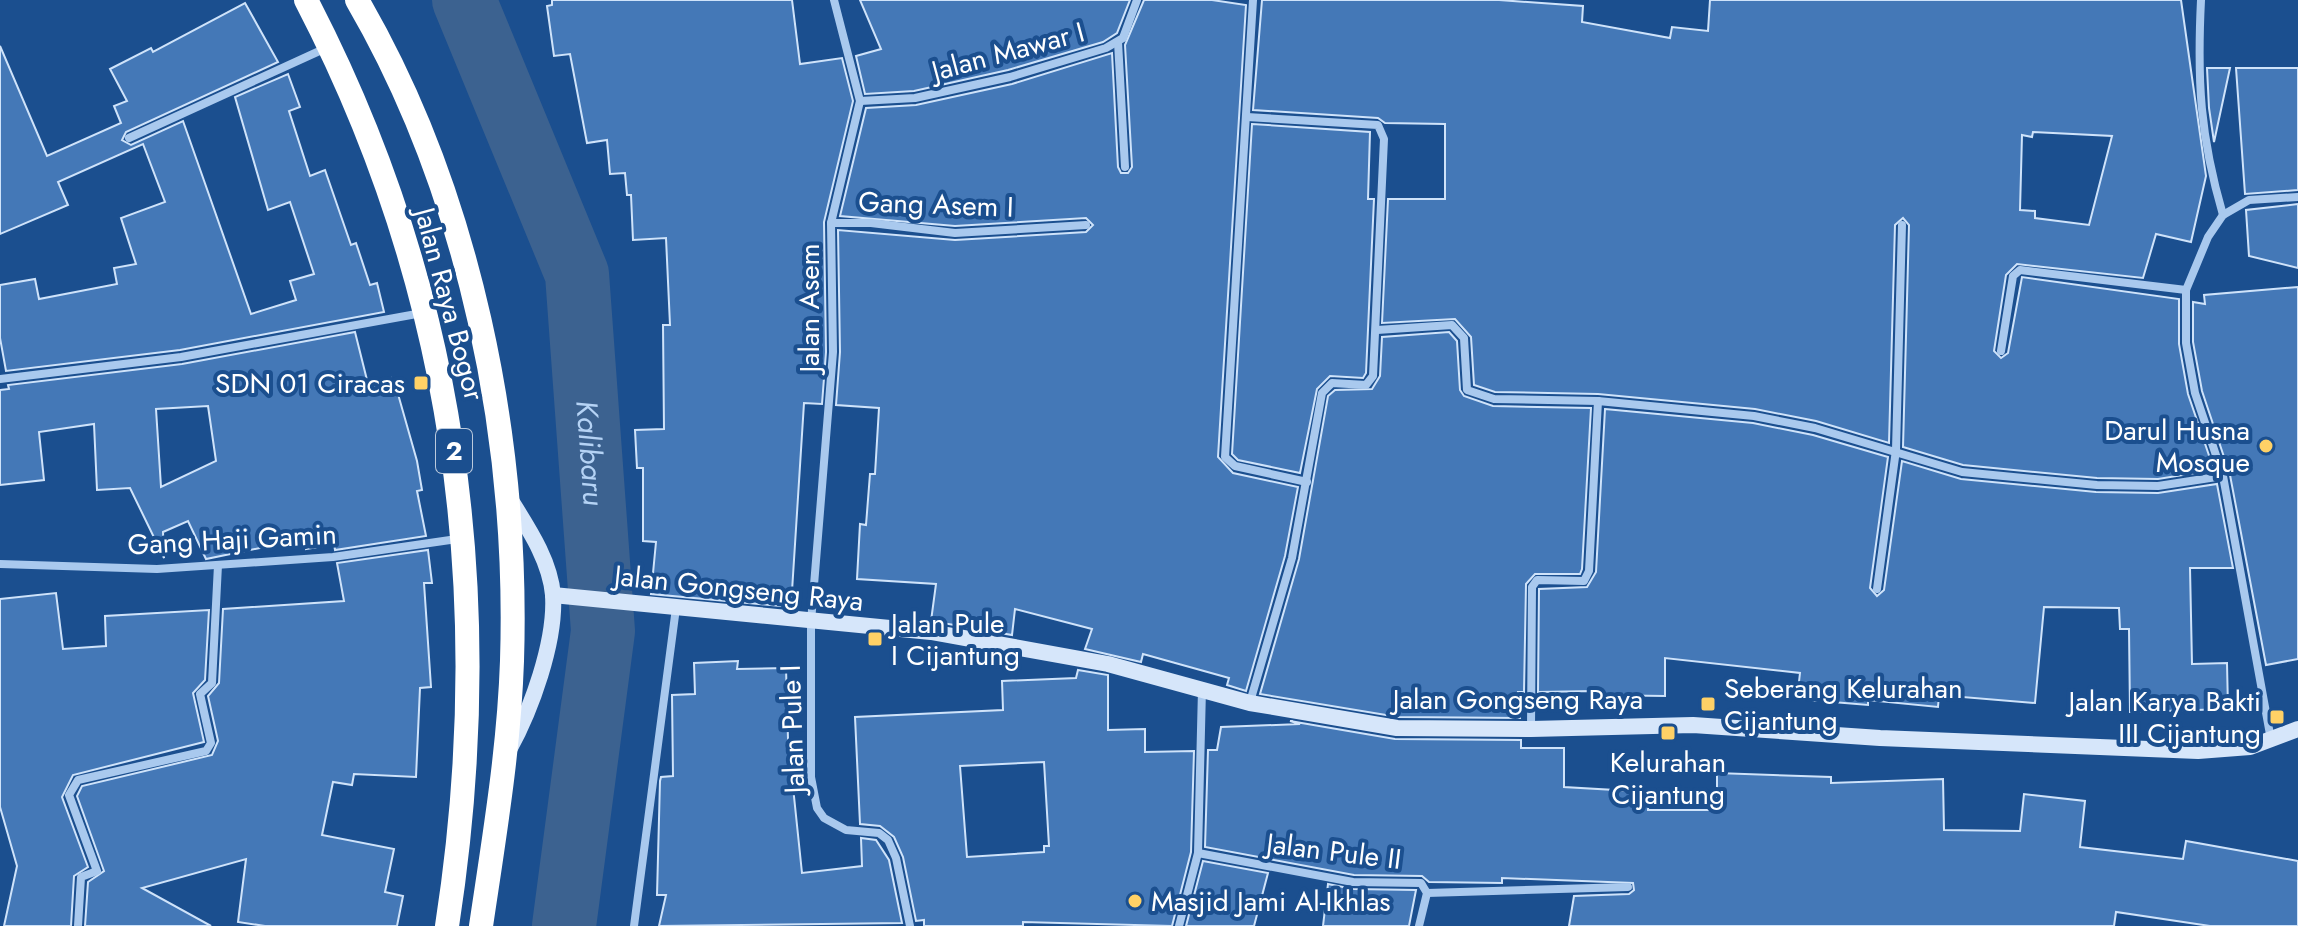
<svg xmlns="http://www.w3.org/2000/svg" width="2298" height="926" font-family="Jost,sans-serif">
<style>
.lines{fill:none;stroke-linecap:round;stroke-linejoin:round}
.river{stroke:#3c6290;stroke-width:64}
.building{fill:#4478b7;stroke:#cfe3fa;stroke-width:2;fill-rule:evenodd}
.street{stroke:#a9c9ee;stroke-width:8}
.secondary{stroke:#d6e6fa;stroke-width:16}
.highway{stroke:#fff;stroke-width:24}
.poi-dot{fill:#ffd166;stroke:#1b4f8f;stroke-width:3}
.labels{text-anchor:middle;stroke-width:8;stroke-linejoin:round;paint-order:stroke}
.shield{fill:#1b4f8f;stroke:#bbcadd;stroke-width:2}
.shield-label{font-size:26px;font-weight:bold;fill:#fff}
.street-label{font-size:28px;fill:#fff;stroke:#1b4f8f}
.poi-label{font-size:28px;fill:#fff;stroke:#1b4f8f;text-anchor:end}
.water-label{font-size:30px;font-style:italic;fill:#b5d3f5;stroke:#1b4f8f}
</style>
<rect width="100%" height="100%" fill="#1b4f8f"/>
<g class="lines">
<!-- river -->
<path class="river" id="s1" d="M464,0L577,274L603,631L564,926"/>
</g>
<!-- building -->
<g class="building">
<polygon points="552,0 792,0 800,64 842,58 853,101 824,222 826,352 822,404 804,403 791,607 651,594 656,542 643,541 643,468 637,468 635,430 664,429 663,325 670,325 666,238 633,240 631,195 627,195 625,173 610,174 607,140 587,143 570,54 554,56 547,6 552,5"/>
<polygon points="860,0 1130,0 1117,33 1103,42 1008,70 914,91 865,94 856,56 881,49"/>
<polygon points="1144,0 1212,0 1246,5 1218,457 1233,473 1298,487 1285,556 1246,691 1227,685 1229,678 1143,654 1141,662 1085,649 1092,629 1015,609 1012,635 931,621 936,584 857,579 860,524 866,525 870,474 875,474 879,408 836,405 840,352 838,230 955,240 1086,232 1093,225 1086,218 955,226 840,216 866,108 916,105 1012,84 1112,53 1118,167 1121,173 1128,173 1132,167 1125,45"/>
<path d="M1262,0H1499L1583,6L1582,22L1670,38L1672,27L1708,31L1710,0H2181L2206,176L2191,242L2156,234L2143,278L2017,264L2006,275L1994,351L2001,358L2008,353L2022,277L2179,299V344L2188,394L2214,470L2158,479L2097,478L1963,465L1903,447L1909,225L1903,218L1895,225L1889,443L1816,421L1755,409L1598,394L1495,392L1474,385L1471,337L1455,319L1382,323L1388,199H1445V124L1385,123L1378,118L1253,110ZM2033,132L2112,136L2089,225L2035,218V211L2020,210L2022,135L2032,137Z"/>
<polygon points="245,3 278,62 126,132 122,140 131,145 183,121 251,314 296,300 290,281 314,274 290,202 268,210 235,97 288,74 300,107 289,111 310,176 325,170 351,245 356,243 370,285 377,283 384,312 180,350 6,371 0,338 0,285 35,279 39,299 117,284 114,268 136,264 121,218 165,202 143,144 58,182 68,205 0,234 0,46 47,156 121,123 114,106 127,101 110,69 151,48 153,52"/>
<polygon points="2207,68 2230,68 2214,142 2209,108"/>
<polygon points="2236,68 2298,68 2298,190 2245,194"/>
<polygon points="1252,124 1370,132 1368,199 1374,199 1366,373 1363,378 1330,376 1317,389 1300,473 1238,460 1232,454"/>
<polygon points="2298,204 2298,268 2249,256 2246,210"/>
<polygon points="2298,287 2298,659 2266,665 2230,475 2202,391 2193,342 2193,302 2205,304 2204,295"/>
<path d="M355,332L368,384L391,378L398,394L417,461L422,490L417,491L426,536L335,550L334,544L306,549L304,539L206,559L188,521L163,532L164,558L130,488L97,490L94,424L39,432L44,480L0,485V390L9,389L8,385L182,364ZM208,406L216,461L161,487L156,409Z"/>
<polygon points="1449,332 1457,341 1460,390 1464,396 1493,406 1591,408 1582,569 1580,574 1535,574 1526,584 1524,692 1518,692 1520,718 1398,717 1260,694 1299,559 1328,396 1335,390 1372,389 1380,376 1382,337"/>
<polygon points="1605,409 1753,423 1813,435 1888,457 1870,588 1877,596 1884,590 1902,461 1961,479 2096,492 2158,493 2217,484 2233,568 2190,568 2192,664 2227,663 2228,709 2130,712 2129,629 2120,629 2119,608 2044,607 2035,703 1939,695 1938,707 1868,700 1868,705 1797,699 1800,673 1665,658 1665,696 1593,695 1593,691 1538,692 1539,589 1587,587 1596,572"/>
<polygon points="428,550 432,583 424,583 431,687 420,688 416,777 354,774 352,785 333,782 322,835 394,849 385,892 403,896 397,926 265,926 238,922 246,859 142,888 211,926 85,926 88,882 104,871 77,796 82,786 212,755 218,741 208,696 219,683 223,609 344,601 337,563"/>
<polygon points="56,593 63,649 106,646 105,616 209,610 205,680 193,693 204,742 73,775 62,797 88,867 74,876 71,926 4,926 17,866 0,807 0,599"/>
<polygon points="738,661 737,669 786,668 788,739 802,873 862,866 861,838 876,840 889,860 902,923 659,926 666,895 657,895 660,781 661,777 673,776 672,695 695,694 694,663"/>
<path d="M1078,670L1108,675V730L1145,729V752L1194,751L1191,852L1172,926L1023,922V926H924V920L916,921L903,857L894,837L880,826L860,824L855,717L1003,710L1002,681L1076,678ZM1044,762L1049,846H1044V852L967,857L960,766Z"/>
<polygon points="1290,721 1395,739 1521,740 1521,748 1564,748 1564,787 1649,792 1648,810 1717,810 1717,773 1831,777 1831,783 1943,779 1944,830 2020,831 2024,794 2085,801 2080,847 2183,859 2186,841 2298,861 2298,926 2210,926 2116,912 2114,926 1569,926 1574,896 1629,894 1634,890 1633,883 1502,878 1502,883 1429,882 1422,876 1354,875 1205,847 1208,750 1217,750 1221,727 1300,724"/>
<polygon points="1203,861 1268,873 1254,926 1186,926"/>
<polygon points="1328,884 1353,889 1416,890 1409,926 1323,926"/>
</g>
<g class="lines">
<!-- street -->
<g class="street">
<polyline points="834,0 860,101 831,223 833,352 811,622 811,777 817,808 824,818 846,830 879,833 888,840 896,858 910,926"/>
<polyline points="1253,0 1225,457 1235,466 1307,482"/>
<path d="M2201,0C2197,81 2200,136 2223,215"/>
<polyline points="1118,42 1125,167"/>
<polyline points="860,101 915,98 1010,77 1106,48 1123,38 1137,0"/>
<polyline points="1247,117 1378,125 1384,139 1373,376 1366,385 1332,383 1322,393 1292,558 1250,702"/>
<polyline points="129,138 326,48"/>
<polyline points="831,223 871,223 955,233 1086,225"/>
<polyline points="1377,330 1452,325 1464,338 1467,390 1494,399 1598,401 1754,416 1815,428 1962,472 2097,485 2158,486 2223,476"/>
<polyline points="2001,351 2013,276 2020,270 2186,290"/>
<polyline points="0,379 181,357 422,313"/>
<polyline points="0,564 157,569 333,557 457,539"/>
<polyline points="1877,589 1896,450 1902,225"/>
<polyline points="1531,728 1532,587 1537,580 1584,581 1589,571 1598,401"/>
<polyline points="2271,740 2223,476 2195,393 2186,343 2186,290 2208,237 2223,215 2249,200 2298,197"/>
<polyline points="1198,853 1353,882 1421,883 1427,893 1419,926"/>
<polyline points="1427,893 1628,887"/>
<polyline points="78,926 81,877 97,871 69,795 78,780 206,751 211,743 200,694 212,683 218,565"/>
<polyline points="634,926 676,608"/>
<polyline points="1179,926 1198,853 1202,689"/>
</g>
<!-- secondary -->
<g class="secondary">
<polyline points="553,595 931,632 1108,664 1250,703 1397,728 1531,729 1693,725 1880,738 2198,751 2250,747 2298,729"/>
<path d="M509,750C531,710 556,642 553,595C550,560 528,528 510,499"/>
</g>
<!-- highway -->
<g class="highway">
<path d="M306,0C458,292 497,603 447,926"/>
<path d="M357,0C470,194 519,439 512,661C509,750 494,838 481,926"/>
</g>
</g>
<!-- markers -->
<g class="poi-dot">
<rect x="413" y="375" width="16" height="16" rx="4"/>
<circle cx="2266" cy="446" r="8"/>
<rect x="867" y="631" width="16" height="16" rx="4"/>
<rect x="1700" y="696" width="16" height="16" rx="4"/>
<rect x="2269" y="709" width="16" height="16" rx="4"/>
<rect x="1660" y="725" width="16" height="16" rx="4"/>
<circle cx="1135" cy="901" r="8"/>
</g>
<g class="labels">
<!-- shield labels -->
<rect class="shield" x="436" y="429" width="36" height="44" rx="6"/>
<g class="shield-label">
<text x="454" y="460">2</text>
</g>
<!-- street labels -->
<g class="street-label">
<text transform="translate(1008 51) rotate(-15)" y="10">Jalan Mawar I</text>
<text transform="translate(936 204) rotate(2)" y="10">Gang Asem I</text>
<text transform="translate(450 304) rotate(75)" y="10">Jalan Raya Bogor</text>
<text transform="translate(809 308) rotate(-90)" y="10">Jalan Asem</text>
<text transform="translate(232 539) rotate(-3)" y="10">Gang Haji Gamin</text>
<text transform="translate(739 588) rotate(6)" y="10">Jalan Gongseng Raya</text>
<text x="1518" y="709">Jalan Gongseng Raya</text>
<text transform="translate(792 729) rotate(-92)" y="10">Jalan Pule I</text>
<text transform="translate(1334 851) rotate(7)" y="10">Jalan Pule II</text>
</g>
<!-- poi labels -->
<g class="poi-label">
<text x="405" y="393">SDN 01 Ciracas</text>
<text x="2250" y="440">Darul Husna<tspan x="2250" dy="32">Mosque</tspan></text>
<text x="891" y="633" text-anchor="start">Jalan Pule<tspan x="891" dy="32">I Cijantung</tspan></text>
<text x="1724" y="698" text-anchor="start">Seberang Kelurahan<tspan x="1724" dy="32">Cijantung</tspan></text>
<text x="2261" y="711">Jalan Karya Bakti<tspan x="2261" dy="32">III Cijantung</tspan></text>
<text x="1668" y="772" text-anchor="middle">Kelurahan<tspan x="1668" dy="32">Cijantung</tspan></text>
<text x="1151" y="911" text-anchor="start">Masjid Jami Al-Ikhlas</text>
</g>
<!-- water labels -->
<g class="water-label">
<text dy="10" stroke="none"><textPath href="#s1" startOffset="476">Kalibaru</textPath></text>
</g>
</g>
</svg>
